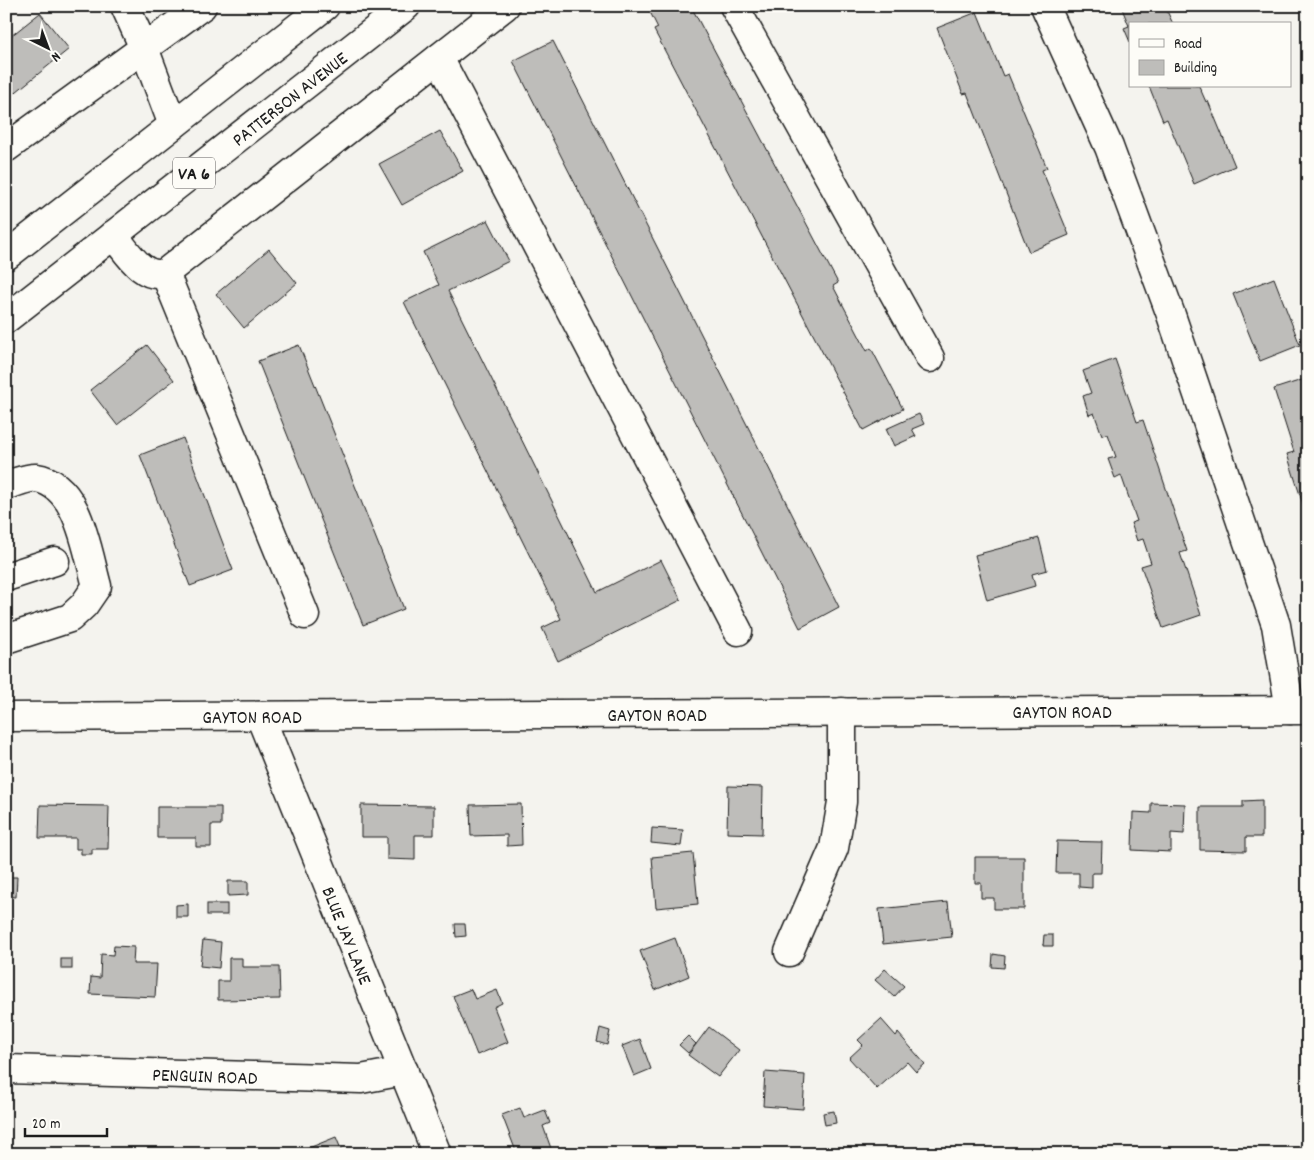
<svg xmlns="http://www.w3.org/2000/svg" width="1314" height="1160" font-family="Dekko,sans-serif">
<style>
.building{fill:#bebdba;stroke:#1c1c1c}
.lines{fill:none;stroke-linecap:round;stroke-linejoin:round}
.minor-casing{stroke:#1c1c1c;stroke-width:31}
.major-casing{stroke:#1c1c1c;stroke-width:31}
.minor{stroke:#fdfcf7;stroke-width:28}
.major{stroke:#fdfcf7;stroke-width:28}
.labels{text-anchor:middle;stroke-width:4;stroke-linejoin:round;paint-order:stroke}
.shield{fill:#fdfcf7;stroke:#605f5e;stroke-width:1}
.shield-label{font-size:18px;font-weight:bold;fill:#1c1c1c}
.street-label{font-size:19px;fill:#1c1c1c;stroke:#fdfcf7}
</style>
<rect width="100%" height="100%" fill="#f4f3ee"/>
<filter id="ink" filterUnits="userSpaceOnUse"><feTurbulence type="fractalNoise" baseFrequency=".02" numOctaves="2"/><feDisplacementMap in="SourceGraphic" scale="10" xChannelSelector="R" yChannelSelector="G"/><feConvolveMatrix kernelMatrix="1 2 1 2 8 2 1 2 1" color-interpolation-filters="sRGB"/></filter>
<g filter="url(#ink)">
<!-- building -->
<g class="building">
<polygon points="647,6 698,6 693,10 838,283 833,286 867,351 871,348 903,409 863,430 654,30 658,28"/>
<polygon points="1121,6 1170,6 1171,9 1167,11 1173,24 1130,24 1130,42 1124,28 1129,26"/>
<polygon points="977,12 1003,76 1008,74 1047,168 1042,170 1069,235 1029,252 967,93 963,94 937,28"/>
<polygon points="40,13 69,49 6,100 6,40"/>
<polygon points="553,41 839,607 800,628 513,61"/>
<polygon points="1149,86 1199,86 1206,102 1208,101 1235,166 1194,184 1167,119 1163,121"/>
<polygon points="440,131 463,171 402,205 379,164"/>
<polygon points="488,220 509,261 448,291 597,592 661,560 681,600 558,661 542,628 561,619 404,302 439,285 423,252"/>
<polygon points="269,249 297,283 244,328 216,294"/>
<polygon points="1274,278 1300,345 1260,361 1233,294"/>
<polygon points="147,345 174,380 117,425 90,390"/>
<polygon points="299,345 404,609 363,625 258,361"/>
<polygon points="1115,359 1137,422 1143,420 1187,551 1180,553 1201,615 1163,628 1141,566 1151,563 1143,539 1137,541 1131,523 1137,521 1121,475 1115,478 1108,459 1116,457 1108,434 1102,435 1094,413 1089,415 1083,396 1091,393 1083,371"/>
<polygon points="1308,378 1308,520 1287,454 1294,452 1274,389"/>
<polygon points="919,414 924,424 912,429 916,436 894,446 886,429"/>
<polygon points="183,438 233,570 190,586 140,455"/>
<polygon points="1039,538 1047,570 1032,574 1035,586 987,600 975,555"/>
<polygon points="728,786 763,787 762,834 727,833"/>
<polygon points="1262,800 1262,837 1246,837 1246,851 1200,850 1200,807 1243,807 1243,801"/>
<polygon points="1151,803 1185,804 1184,834 1171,833 1171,852 1132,850 1133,812 1151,813"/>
<polygon points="521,804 522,845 507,846 507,835 471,836 470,805"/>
<polygon points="40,805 109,806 108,849 92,849 92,854 81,854 81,849 76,849 76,838 39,838"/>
<polygon points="361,805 434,806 434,835 415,835 415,860 387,859 387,837 361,837"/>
<polygon points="157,807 221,807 221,825 211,825 211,847 196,847 196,838 157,838"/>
<polygon points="652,828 683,830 681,846 651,843"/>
<polygon points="1057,841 1102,842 1101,873 1092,873 1092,888 1079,887 1079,873 1056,873"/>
<polygon points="693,853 698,904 656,908 652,857"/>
<polygon points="975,857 1024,857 1024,909 994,909 994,898 981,898 981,883 975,883"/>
<polygon points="6,877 17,877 16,897 6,896"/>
<polygon points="228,881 248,881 248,895 228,896"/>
<polygon points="948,902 952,937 883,944 879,909"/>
<polygon points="188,904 188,917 176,917 176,905"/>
<rect x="207" y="904" width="20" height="11"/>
<polygon points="455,924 465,924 466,936 456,937"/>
<polygon points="1044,935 1053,935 1053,946 1043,946"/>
<polygon points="675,938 689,976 655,990 640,951"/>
<polygon points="203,940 221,942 219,968 200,966"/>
<polygon points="114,946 134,947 133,964 157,964 155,997 90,994 91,977 100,978 101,954 113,955"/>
<polygon points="993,954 1005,956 1004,968 992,967"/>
<polygon points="229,958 242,958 242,967 279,967 280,999 218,1000 218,981 229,981"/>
<rect x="61" y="959" width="11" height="10"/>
<rect x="6" y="962" width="2" height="30"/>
<polygon points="885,969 904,986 894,997 875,980"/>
<polygon points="471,989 475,999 497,990 502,1003 494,1007 508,1042 477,1055 453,996"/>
<polygon points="881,1019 896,1036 898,1033 925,1064 916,1072 907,1062 877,1089 849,1058 863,1045 858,1040"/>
<polygon points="709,1027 739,1050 718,1077 688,1055"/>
<polygon points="600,1028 610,1031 607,1045 597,1042"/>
<polygon points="688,1036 696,1044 688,1053 679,1045"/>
<polygon points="640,1039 651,1069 634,1076 622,1046"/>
<polygon points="765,1072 805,1075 803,1109 763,1106"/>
<polygon points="520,1108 524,1118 545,1110 550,1123 543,1126 553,1154 517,1154 502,1115"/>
<polygon points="834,1111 836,1123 825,1125 823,1113"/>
<polygon points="336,1137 343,1154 294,1154"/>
</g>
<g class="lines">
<!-- minor casing -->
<g class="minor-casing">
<g id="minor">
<polyline points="125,6 144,48 173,125"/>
<polyline points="734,6 930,358"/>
<polyline points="1045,6 1109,147 1171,315 1276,625 1290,710"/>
<polyline points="439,58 738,631"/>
<polyline points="6,148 202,6"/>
<path d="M113,235C127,251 142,280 165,273L505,6"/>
<polyline points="165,273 305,615"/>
<path d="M6,485C15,483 28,477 36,478C79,484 87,551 97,586L84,605L70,618L6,639"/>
<polyline points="6,577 55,561"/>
<polyline points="260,716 437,1154"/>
<polyline points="6,717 1308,710"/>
<polyline points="789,952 834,848 842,802 842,712"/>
<polyline points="6,1069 361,1079 404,1071"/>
</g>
</g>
<!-- major casing -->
<g class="major-casing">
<g id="major">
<polyline points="6,256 325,6"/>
<polyline points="6,319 406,6"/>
</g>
</g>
<!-- minor -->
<use href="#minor" class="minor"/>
<!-- major -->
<use href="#major" class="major"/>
</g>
</g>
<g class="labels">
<!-- shield labels -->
<rect class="shield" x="173" y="157.5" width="42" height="31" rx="4"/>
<g class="shield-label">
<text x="194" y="179">VA 6</text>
</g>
<!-- street labels -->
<g class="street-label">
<text transform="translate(289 98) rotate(-38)" y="7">PATTERSON AVENUE</text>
<text x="1062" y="718">GAYTON ROAD</text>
<text x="657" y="721">GAYTON ROAD</text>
<text x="252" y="723">GAYTON ROAD</text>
<text transform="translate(348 935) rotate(68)" y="7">BLUE JAY LANE</text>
<text transform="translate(205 1075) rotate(2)" y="7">PENGUIN ROAD</text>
</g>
</g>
<!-- margin -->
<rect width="1314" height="1160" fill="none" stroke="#fdfcf7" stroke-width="25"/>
<rect x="12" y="12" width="1289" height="1135" fill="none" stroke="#1c1c1c" stroke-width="2" filter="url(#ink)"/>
<!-- legend -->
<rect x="1129" y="22" width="162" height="65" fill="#fdfcf7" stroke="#a3a29f"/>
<rect x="1139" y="39" width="25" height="8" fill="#fdfcf7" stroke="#a3a29f"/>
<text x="1174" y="48" font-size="15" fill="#1c1c1c">Road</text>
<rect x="1139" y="60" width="25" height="15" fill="#bebdba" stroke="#a3a29f"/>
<text x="1174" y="72" font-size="15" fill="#1c1c1c">Building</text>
<!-- north arrow -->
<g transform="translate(48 48) rotate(138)" stroke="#fdfcf7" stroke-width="4" paint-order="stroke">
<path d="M0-4L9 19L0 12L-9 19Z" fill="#1c1c1c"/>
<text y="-8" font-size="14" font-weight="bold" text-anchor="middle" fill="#1c1c1c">N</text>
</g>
<!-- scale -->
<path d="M25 1128v8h82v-8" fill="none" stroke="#1c1c1c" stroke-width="2.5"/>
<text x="32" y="1128" font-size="15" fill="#1c1c1c" stroke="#fdfcf7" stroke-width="4" paint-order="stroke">20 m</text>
</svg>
